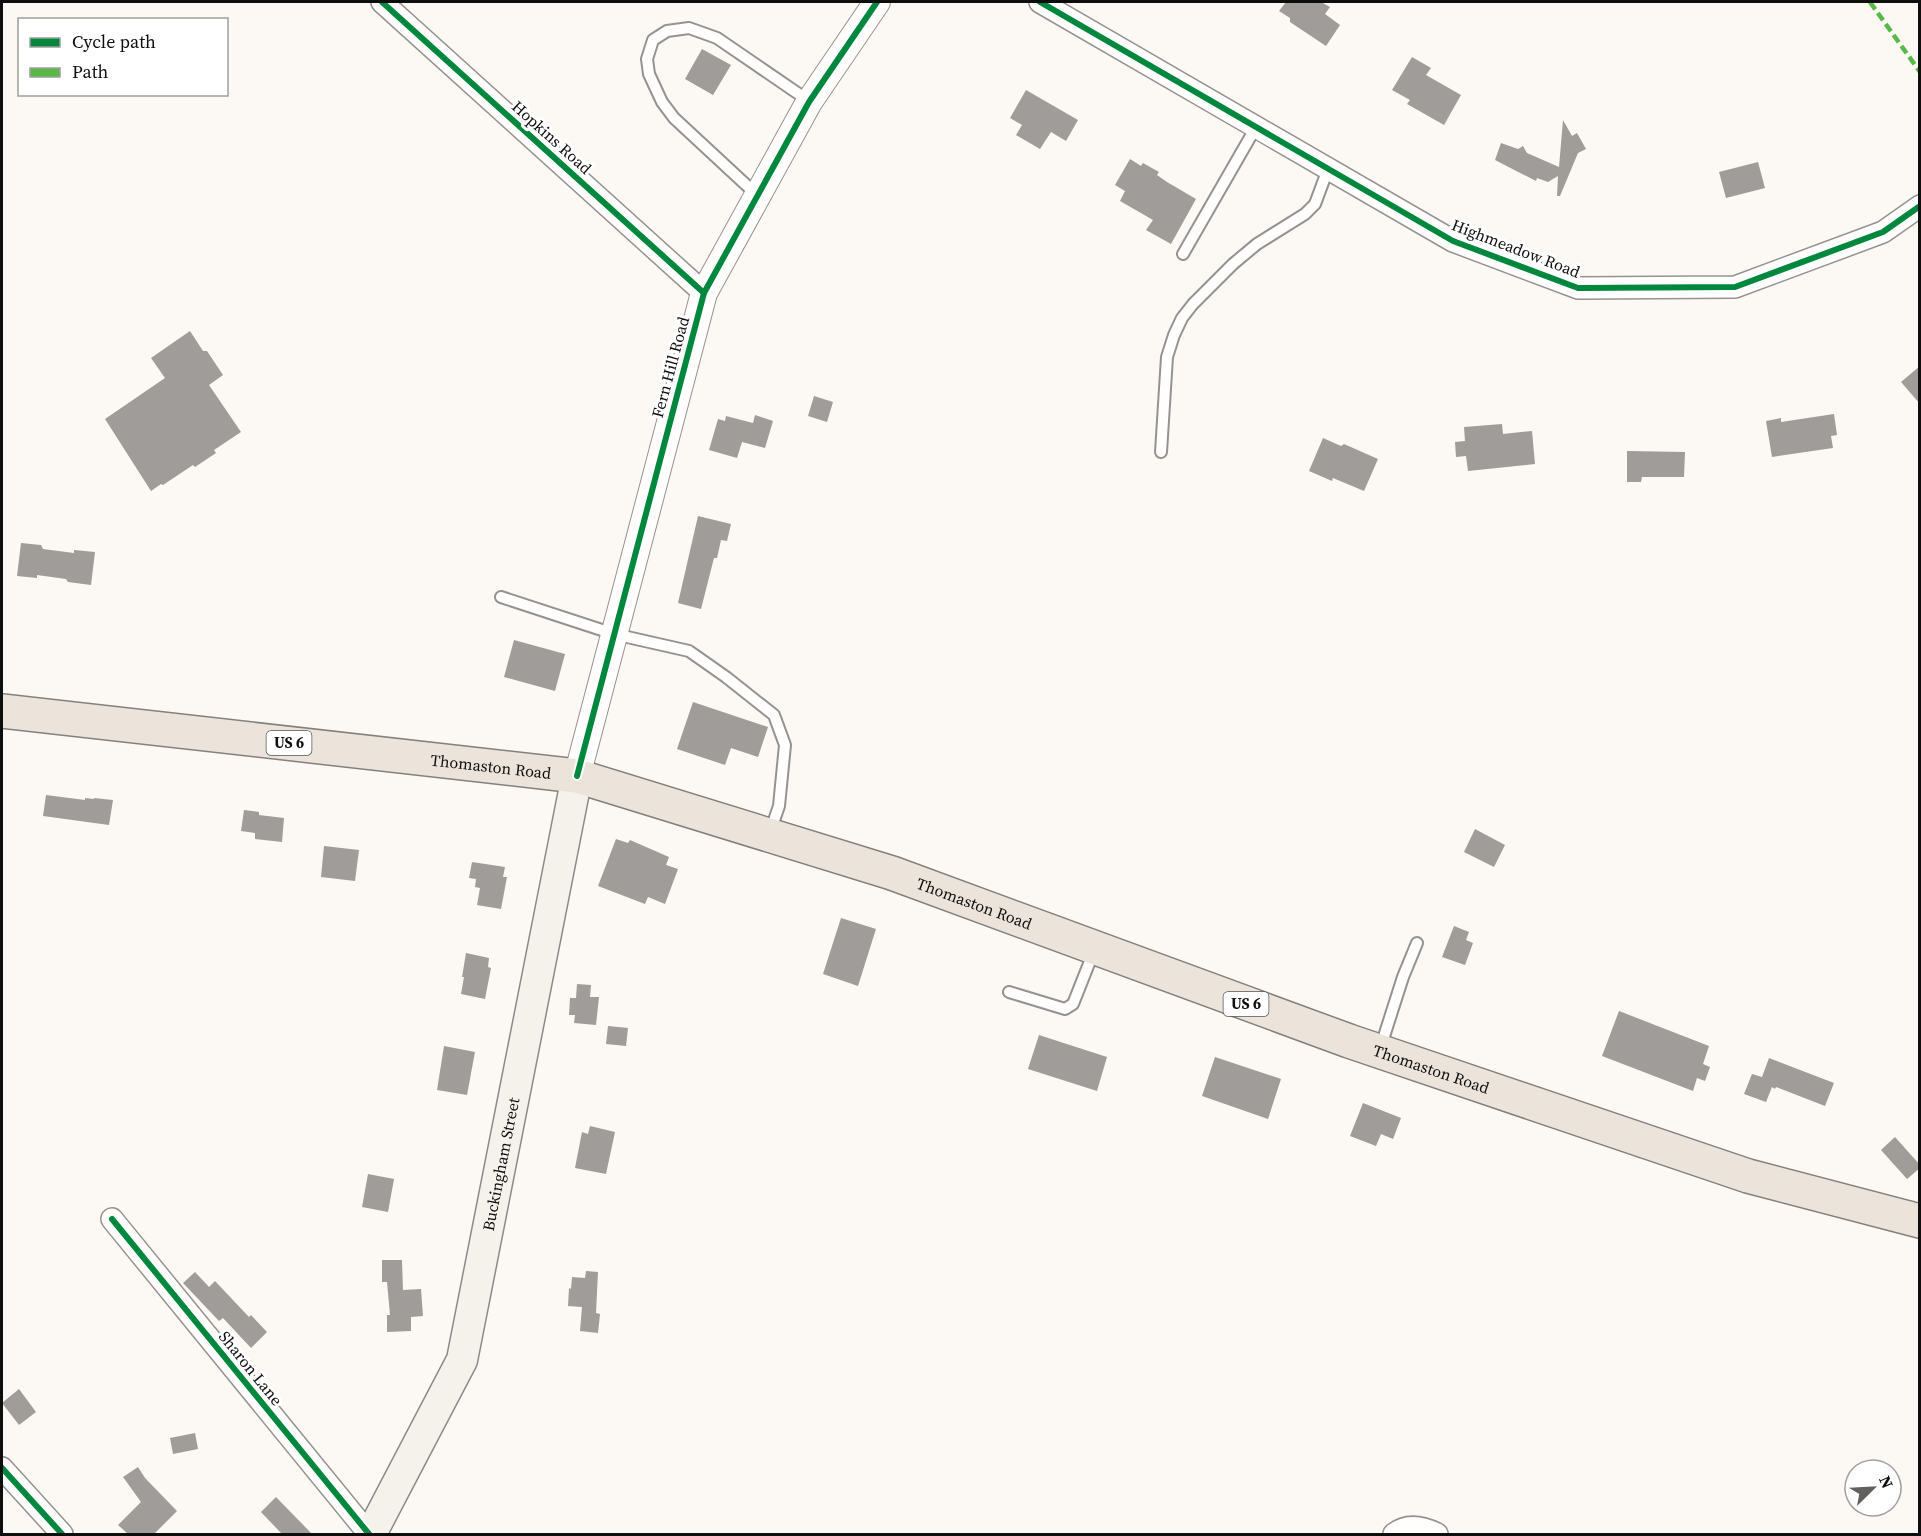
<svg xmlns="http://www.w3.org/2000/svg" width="1921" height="1536" font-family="'Source Serif 4',serif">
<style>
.building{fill:#9f9c99}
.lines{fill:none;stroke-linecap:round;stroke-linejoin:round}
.service-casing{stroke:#959392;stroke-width:14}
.minor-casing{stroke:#959392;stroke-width:24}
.tertiary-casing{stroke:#959392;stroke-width:28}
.secondary-casing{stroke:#8c8a88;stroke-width:33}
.primary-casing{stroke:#82817f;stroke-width:36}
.service{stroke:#fffefd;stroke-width:10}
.minor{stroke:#fffefd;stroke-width:21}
.tertiary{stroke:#fffefd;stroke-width:26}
.secondary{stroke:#f5f2eb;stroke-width:30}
.primary{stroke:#ece4da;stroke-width:33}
.quiet{stroke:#58b947;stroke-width:4.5;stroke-dasharray:9 4.5;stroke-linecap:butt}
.cycleway-casing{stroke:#fff;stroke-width:10}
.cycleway{stroke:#00873e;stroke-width:6}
.labels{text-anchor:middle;stroke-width:6;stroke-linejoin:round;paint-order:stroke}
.shield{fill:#fff;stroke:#565656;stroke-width:1.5}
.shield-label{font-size:15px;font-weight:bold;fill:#0e0e0e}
.street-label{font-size:16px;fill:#0e0e0e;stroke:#fff}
</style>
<rect width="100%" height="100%" fill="#fcf8f4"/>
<!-- building -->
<g class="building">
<polygon points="1286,2 1321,2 1330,7 1325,14 1340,25 1326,46 1290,22 1290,18 1279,11"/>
<polygon points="702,49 731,65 713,95 685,79"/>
<polygon points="1412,57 1431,68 1426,75 1461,95 1444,125 1407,104 1410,100 1392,90"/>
<polygon points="1026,90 1078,120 1066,141 1051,132 1040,149 1016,135 1022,125 1010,118"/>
<polygon points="1563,120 1572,136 1577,133 1586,149 1578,153 1560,196 1557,196 1558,176 1548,182 1537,178 1536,181 1495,160 1501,143 1518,149 1523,146 1527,153 1559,167"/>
<polygon points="1130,159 1141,166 1143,163 1159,172 1157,175 1167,182 1196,199 1171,244 1146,230 1153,220 1120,201 1125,191 1115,185"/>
<polygon points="1758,162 1765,188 1726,198 1719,172"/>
<polygon points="190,331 203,351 207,351 223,375 209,385 241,432 214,450 216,453 195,467 193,465 163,485 161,484 151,491 105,419 165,378 151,358"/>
<polygon points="1920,366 1920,404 1901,382"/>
<polygon points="814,396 833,402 827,422 808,416"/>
<polygon points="1834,414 1837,435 1831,436 1833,448 1772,457 1766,421 1781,418 1781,422"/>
<polygon points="755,415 773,421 765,448 742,442 737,458 709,450 718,419 725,421 726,416 753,423"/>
<polygon points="1502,424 1503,434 1532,431 1535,464 1468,471 1466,456 1456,457 1455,442 1465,441 1464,427"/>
<polygon points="1323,438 1341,446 1344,444 1378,459 1364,491 1333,478 1332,481 1309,471"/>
<polygon points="1627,451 1685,452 1684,477 1642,477 1641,482 1627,482"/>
<polygon points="698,516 731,524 727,541 721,540 717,558 714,558 701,609 678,603"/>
<polygon points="21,543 41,545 43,549 74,553 74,550 95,552 91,585 68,582 66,579 37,575 37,578 17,576"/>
<polygon points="514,640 565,654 555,691 504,677"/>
<polygon points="693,702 768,727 758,757 731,748 725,765 677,749"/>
<polygon points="46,795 85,800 85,798 94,799 94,798 113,800 109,825 43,816"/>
<polygon points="244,810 259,812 259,815 284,818 282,842 255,839 255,833 241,831"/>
<polygon points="1475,829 1505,845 1494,867 1464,852"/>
<polygon points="616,839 628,843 630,840 669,857 666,865 678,869 665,904 648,897 645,904 598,886"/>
<polygon points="324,846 359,850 355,881 321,877"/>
<polygon points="472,862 505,867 503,877 507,877 501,909 477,905 480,888 475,887 476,879 469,878"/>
<polygon points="841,918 876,929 858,986 823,974"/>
<polygon points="1454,926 1469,932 1466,940 1473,943 1465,965 1442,957"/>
<polygon points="466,953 489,958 488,967 491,968 485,999 461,994 464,977 462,977"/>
<polygon points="577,984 591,985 590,997 599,997 596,1025 574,1023 575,1015 569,1015 570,998 576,998"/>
<polygon points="1619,1011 1709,1046 1703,1064 1710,1067 1705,1081 1697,1078 1693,1091 1602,1056"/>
<polygon points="608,1026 628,1028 626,1046 606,1044"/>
<polygon points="1039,1035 1107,1057 1097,1091 1028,1069"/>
<polygon points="444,1046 475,1052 467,1095 437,1090"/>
<polygon points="1215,1057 1281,1079 1268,1119 1202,1096"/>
<polygon points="1769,1058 1834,1083 1825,1106 1776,1087 1775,1089 1772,1087 1766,1102 1744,1094 1752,1074 1762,1077"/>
<polygon points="1363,1103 1401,1118 1393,1139 1381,1134 1376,1146 1350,1136"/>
<polygon points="590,1126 615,1132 606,1174 575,1168 582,1132 588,1134"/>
<polygon points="1895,1137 1920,1165 1920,1168 1907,1179 1881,1150"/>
<polygon points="368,1174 394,1179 388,1212 362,1207"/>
<polygon points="382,1260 402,1260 403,1290 421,1289 423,1316 411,1317 411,1331 387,1332 387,1315 390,1315 387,1282 382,1282"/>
<polygon points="586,1271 598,1272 596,1313 600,1314 598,1333 580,1331 582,1307 568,1306 569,1288 571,1289 572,1277 585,1278"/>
<polygon points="195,1272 209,1287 215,1281 249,1317 251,1315 267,1332 251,1348 223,1318 219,1321 183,1283"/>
<polygon points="19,1389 36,1412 19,1425 2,1403"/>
<polygon points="195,1433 198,1449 173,1454 170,1438"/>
<polygon points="138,1467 145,1478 177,1511 154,1534 128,1534 118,1525 141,1502 123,1477"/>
<polygon points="276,1497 312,1534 282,1534 261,1512"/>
</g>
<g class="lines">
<!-- service casing -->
<g class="service-casing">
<g id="service">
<polyline points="757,195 674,118 662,102 649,74 647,59 653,40 667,31 689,28 717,38 809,101"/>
<polyline points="1183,254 1256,127"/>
<polyline points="1161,452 1167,357 1174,335 1182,318 1193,304 1233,264 1257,244 1305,214 1315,204 1328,169"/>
<polyline points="501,597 614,634 689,651 726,677 774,715 785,745 779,806 770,832"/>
<polyline points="1009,992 1065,1009 1073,1004 1094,951"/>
<polyline points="1380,1049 1403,977 1417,943"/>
</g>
</g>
<!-- minor casing -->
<g class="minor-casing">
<g id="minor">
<polyline points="382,2 704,293"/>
<polyline points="1040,2 1453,241 1578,288 1735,287 1883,232 1920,206"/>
<polyline points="112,1219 369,1534"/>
<polyline points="2,1468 62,1534"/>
<path d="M1394,1534C1407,1524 1423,1527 1437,1534"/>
</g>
</g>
<!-- tertiary casing -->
<g class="tertiary-casing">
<polyline id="tertiary" points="577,776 704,293 809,102 877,2"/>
</g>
<!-- secondary casing -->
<g class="secondary-casing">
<g id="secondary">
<path id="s1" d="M371,1534L462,1360L577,776"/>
</g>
</g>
<!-- primary casing -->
<g class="primary-casing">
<g id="primary">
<path id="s2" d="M2,711L577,776L892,873L1349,1041L1748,1176L1920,1221"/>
</g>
</g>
<!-- service -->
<use href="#service" class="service"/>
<!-- minor -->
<use href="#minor" class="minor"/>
<!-- tertiary -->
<use href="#tertiary" class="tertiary"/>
<!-- secondary -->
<use href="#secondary" class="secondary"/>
<!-- primary -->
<use href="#primary" class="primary"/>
<!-- quiet -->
<polyline class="quiet" points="1870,2 1920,72"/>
<!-- cycleway casing -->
<g class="cycleway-casing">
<g id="cycleway">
<polyline points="382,2 704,293"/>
<polyline points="1040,2 1453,241 1578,288 1735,287 1883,232 1920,206"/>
<polyline points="577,776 704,293 809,102 877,2"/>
<polyline points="112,1219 369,1534"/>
<polyline points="2,1468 62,1534"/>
</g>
</g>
<!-- cycleway -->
<use href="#cycleway" class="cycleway"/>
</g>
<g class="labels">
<!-- shield labels -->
<g class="shield">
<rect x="266.5" y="731" width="45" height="24" rx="4.5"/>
<rect x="1223.5" y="992" width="45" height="24" rx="4.5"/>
</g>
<g class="shield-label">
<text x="289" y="748">US 6</text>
<text x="1246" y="1009">US 6</text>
</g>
<!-- street labels -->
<g class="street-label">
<text transform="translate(552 137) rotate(42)" y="6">Hopkins Road</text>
<text transform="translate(1516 248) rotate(21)" y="6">Highmeadow Road</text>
<text transform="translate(670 367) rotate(-75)" y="6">Fern Hill Road</text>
<text dy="6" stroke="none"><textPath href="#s2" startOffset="492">Thomaston Road</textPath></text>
<text dy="6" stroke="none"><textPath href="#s2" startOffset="996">Thomaston Road</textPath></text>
<text dy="6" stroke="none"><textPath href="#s2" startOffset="1482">Thomaston Road</textPath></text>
<text dy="6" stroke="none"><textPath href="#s1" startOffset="396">Buckingham Street</textPath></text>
<text transform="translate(251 1368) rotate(51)" y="6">Sharon Lane</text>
</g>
</g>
<!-- border -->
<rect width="1921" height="1536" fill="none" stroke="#0e0e0e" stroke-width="6"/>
<!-- legend -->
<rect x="18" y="18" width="210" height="78" fill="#ffffff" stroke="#9f9f9f" stroke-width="1.5"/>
<rect x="30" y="38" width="30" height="9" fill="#00873e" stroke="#9f9f9f" stroke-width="1.5"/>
<text x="72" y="48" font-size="18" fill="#0e0e0e">Cycle path</text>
<rect x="30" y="68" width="30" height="9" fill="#58b947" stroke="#9f9f9f" stroke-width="1.5"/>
<text x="72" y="78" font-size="18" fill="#0e0e0e">Path</text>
<!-- north arrow -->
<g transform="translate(1873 1488) rotate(66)"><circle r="28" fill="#ffffff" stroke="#9f9f9f" stroke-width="1.5"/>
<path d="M0-4.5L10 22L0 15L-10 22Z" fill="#61605e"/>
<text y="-9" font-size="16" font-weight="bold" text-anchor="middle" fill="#0e0e0e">N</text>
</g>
</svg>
